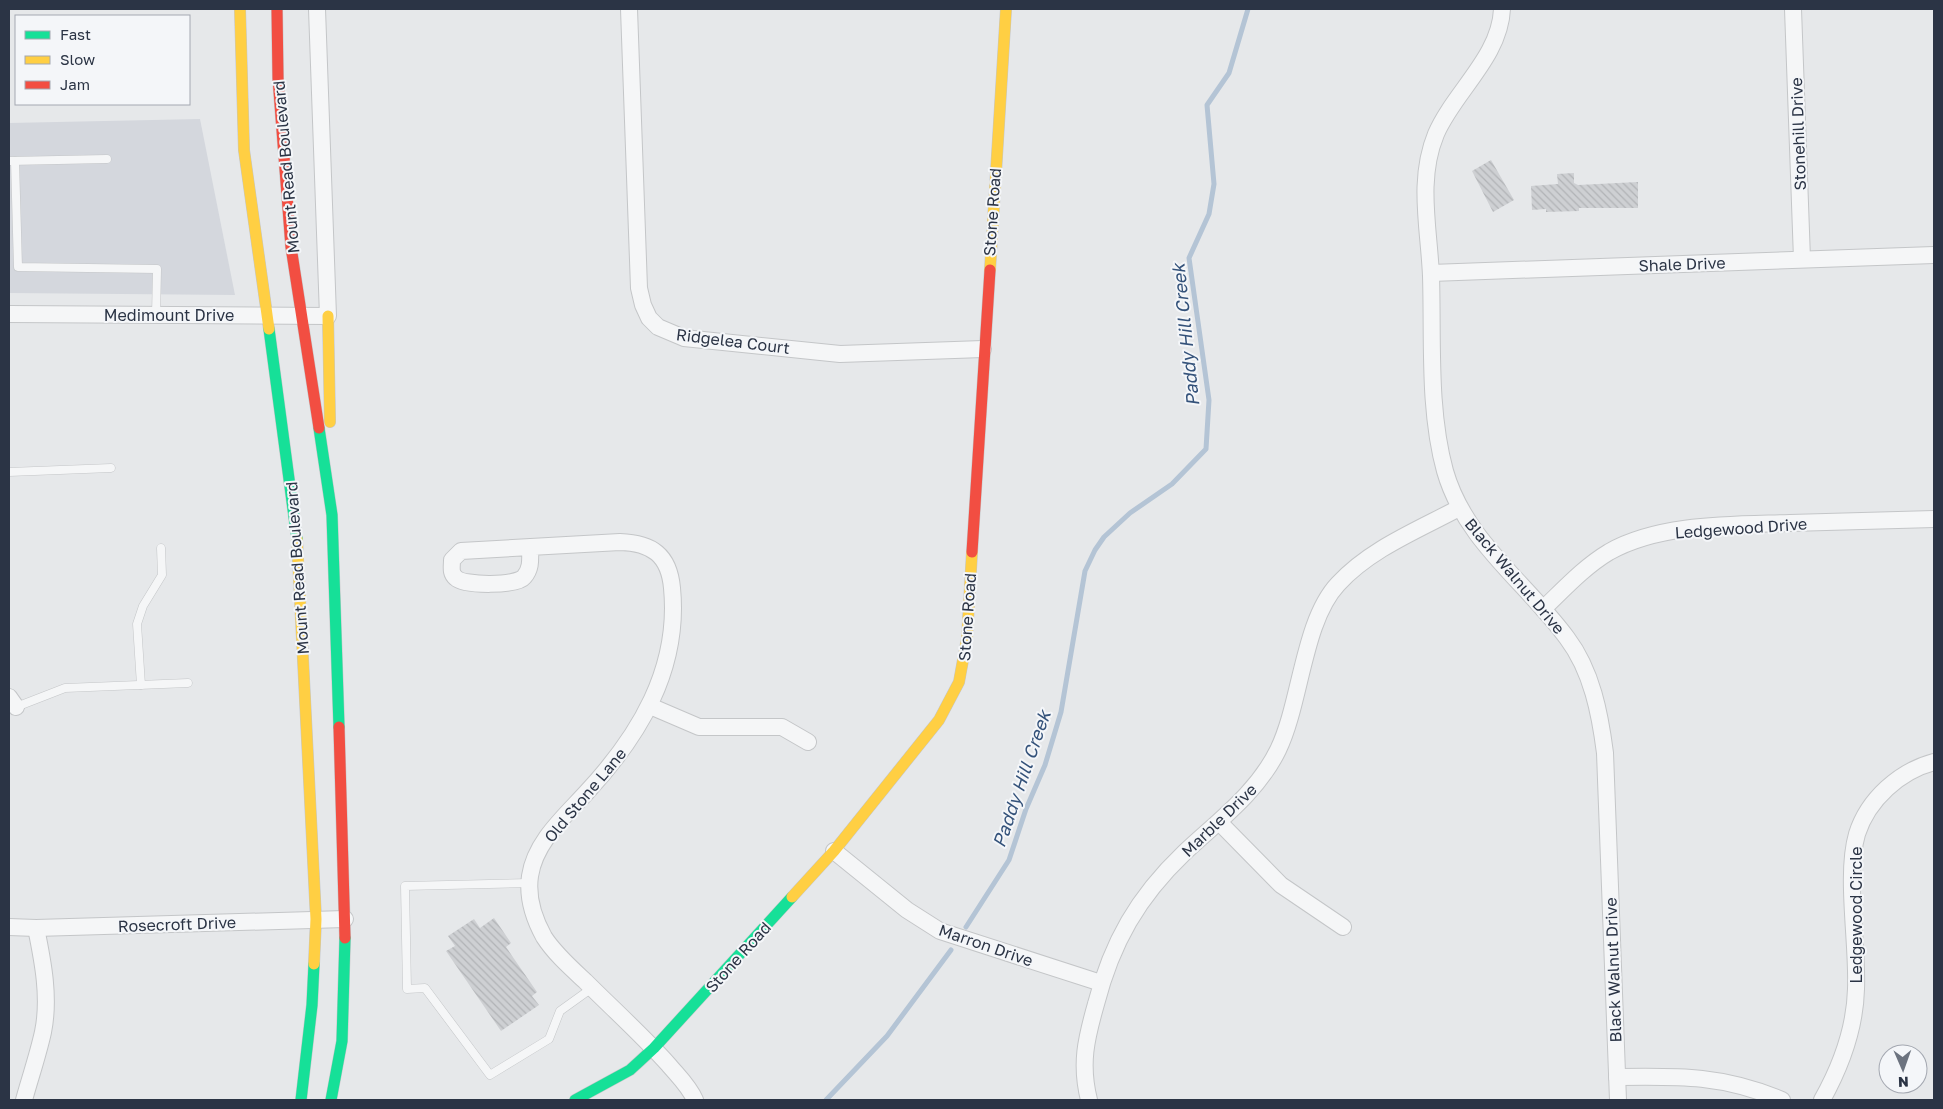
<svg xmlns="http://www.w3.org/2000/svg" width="1943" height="1109" font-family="'Golos Text',sans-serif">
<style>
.built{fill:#d4d7dd}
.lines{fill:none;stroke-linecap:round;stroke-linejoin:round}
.stream{stroke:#b4c4d5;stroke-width:5}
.building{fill:url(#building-back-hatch)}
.lane-casing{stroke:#c4c6c8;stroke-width:9}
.street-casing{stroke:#c4c6c8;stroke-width:18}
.fast-casing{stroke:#c4c6c8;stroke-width:12}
.slow-casing{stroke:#c4c6c8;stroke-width:12}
.jam-casing{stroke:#c4c6c8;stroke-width:12}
.lane{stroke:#f5f6f7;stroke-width:8}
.street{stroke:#f5f6f7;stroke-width:16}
.fast{stroke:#16e098;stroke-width:11}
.slow{stroke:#ffcf43;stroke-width:11}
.jam{stroke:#f24e42;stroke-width:11}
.labels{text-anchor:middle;stroke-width:4;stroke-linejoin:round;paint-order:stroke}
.street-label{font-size:16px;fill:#2b3445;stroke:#f4f6f9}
.water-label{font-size:18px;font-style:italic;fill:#34527a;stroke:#f4f6f9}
</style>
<defs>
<pattern id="building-back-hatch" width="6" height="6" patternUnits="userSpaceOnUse" patternTransform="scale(1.25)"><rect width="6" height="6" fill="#ced0d3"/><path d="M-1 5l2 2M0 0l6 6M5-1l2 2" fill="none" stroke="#b1b3b6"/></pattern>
</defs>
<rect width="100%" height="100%" fill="#e6e8ea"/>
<!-- built -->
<polygon class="built" points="200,119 235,295 9,293 9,123"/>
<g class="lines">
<!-- stream -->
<g class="stream">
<polyline points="966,927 1009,860 1026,809 1045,765 1061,712 1085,571 1095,550 1104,537 1130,513 1172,484 1206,449 1209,400 1189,258 1209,214 1214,184 1207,105 1229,73 1248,9"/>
<polyline points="826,1100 887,1036 951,950"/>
</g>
</g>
<!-- building -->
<g class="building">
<polygon points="1491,160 1514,200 1493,212 1472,171"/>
<polygon points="1574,173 1574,183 1578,185 1638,182 1638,208 1579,208 1579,211 1546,212 1546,209 1532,210 1531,186 1558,184 1557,174"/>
<polygon points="494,918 511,943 506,947 537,992 532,996 539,1005 501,1031 446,951 455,946 448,936 474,919 480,928"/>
</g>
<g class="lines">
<!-- lane casing -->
<g class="lane-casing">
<g id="lane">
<polyline points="9,161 107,159"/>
<polyline points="15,161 18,267 157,269 156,315"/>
<polyline points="9,472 111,468"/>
<polyline points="141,685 137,624 143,606 162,575 161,548"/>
<polyline points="16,707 65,688 188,683"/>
<polyline points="529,883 405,886 407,989 425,988 490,1075 549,1039 560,1011 592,988"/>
</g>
</g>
<!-- street casing -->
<g class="street-casing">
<g id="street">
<polyline points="629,9 639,288 643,305 649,318 658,327 684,338 840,354 983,349"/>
<path d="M1502,9C1500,57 1454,92 1436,134C1417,180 1429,228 1431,276C1433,340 1428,409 1445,471C1465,541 1526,582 1567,638C1592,671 1600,714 1605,753L1618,1100"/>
<polyline points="1793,9 1802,259"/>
<polyline points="1431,273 1934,255"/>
<polyline points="9,314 328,316 317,9"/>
<path d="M530,547C530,558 532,568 524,577C517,586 464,586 456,578C450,573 452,567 452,560L461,551L620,542C652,543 669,555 672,588C680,669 639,736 586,793C564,817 535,842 530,876C527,897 534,919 544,937C555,954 571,968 585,981C613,1009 642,1035 668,1064C678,1076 689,1086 695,1100"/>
<path d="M1543,609C1564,589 1584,567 1609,552C1660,523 1733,525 1790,523C1838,522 1886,520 1934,519"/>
<polyline points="9,697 16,707"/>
<polyline points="650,706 699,727 782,727 808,742"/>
<polyline points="1220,823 1281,885 1343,927"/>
<polyline points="834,851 907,910 940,931 1101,983"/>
<polyline points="9,927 36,928 345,919"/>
<path d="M1617,1077C1680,1076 1723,1075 1782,1100"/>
<path d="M24,1100C30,1078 38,1055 43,1032C50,998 43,962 36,928"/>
<path d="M1089,1100C1080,1064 1086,1039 1096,1004C1112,942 1138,897 1184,853C1218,821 1257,793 1278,750C1301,703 1303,621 1338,584C1370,549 1418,530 1459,508"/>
<path d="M1822,1100C1841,1066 1855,1028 1856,989C1858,944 1845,875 1857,834C1868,799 1900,771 1934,762"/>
</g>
</g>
<!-- fast casing -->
<g class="fast-casing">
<g id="fast">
<polyline points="269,329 297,539"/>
<polyline points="319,428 332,515 339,727"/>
<polyline points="301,1100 312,1005 314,964"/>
<polyline points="331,1100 342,1041 345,938"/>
<polyline points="575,1100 630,1070 654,1048 792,897"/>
</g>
</g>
<!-- slow casing -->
<g class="slow-casing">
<g id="slow">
<polyline points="240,9 244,150 269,329"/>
<polyline points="990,270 1006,9"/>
<polyline points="328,316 330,422"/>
<polyline points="297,539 316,919 314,964"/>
<polyline points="792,897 834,851 939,720 959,682 967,638 972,552"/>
</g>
</g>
<!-- jam casing -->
<g class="jam-casing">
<g id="jam">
<polyline points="277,9 278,78 291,247 319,428"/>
<polyline points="972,552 990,270"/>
<polyline points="339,727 345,938"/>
</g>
</g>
<!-- lane -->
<use href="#lane" class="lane"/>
<!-- street -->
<use href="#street" class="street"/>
<!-- fast -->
<use href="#fast" class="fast"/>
<!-- slow -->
<use href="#slow" class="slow"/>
<!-- jam -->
<use href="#jam" class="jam"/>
</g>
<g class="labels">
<!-- street labels -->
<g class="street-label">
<text transform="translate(1798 134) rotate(-92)" y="6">Stonehill Drive</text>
<text transform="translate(286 167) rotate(-95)" y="6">Mount Read Boulevard</text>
<text transform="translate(992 212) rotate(-86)" y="6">Stone Road</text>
<text transform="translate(1682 264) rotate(-2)" y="6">Shale Drive</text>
<text x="169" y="321">Medimount Drive</text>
<text transform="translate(733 341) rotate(7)" y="6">Ridgelea Court</text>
<text transform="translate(1741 528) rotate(-4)" y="6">Ledgewood Drive</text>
<text transform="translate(297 568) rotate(-94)" y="6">Mount Read Boulevard</text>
<text transform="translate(1515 576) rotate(50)" y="6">Black Walnut Drive</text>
<text transform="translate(967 617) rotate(-86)" y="6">Stone Road</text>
<text transform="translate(585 795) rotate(-50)" y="6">Old Stone Lane</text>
<text transform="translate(1219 820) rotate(-44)" y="6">Marble Drive</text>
<text transform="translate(1856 915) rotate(-90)" y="6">Ledgewood Circle</text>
<text transform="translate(177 924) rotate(-2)" y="6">Rosecroft Drive</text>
<text transform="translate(986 945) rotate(19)" y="6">Marron Drive</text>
<text transform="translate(738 957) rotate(-48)" y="6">Stone Road</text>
<text transform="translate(1613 970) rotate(-92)" y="6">Black Walnut Drive</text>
</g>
<!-- water labels -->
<g class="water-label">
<text transform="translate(1186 335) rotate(-96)" y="6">Paddy Hill Creek</text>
<text transform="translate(1022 779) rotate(-71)" y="6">Paddy Hill Creek</text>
</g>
</g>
<!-- border -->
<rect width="1943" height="1109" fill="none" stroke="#2b3445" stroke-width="20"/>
<!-- legend -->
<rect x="15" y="15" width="175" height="90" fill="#f4f6f9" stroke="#a4a8b1"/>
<rect x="25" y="31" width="25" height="8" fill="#16e098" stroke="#a4a8b1"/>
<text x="60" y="40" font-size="15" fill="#2b3445">Fast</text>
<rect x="25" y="56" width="25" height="8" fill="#ffcf43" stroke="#a4a8b1"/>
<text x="60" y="65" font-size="15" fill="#2b3445">Slow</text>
<rect x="25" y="81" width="25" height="8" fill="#f24e42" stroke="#a4a8b1"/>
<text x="60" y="90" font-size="15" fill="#2b3445">Jam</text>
<!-- north arrow -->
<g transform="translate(1903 1069) rotate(178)"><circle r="24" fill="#f4f6f9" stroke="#a4a8b1"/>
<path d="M0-4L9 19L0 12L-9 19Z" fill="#6c737f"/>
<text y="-8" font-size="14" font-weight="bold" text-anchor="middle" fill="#2b3445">N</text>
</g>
</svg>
